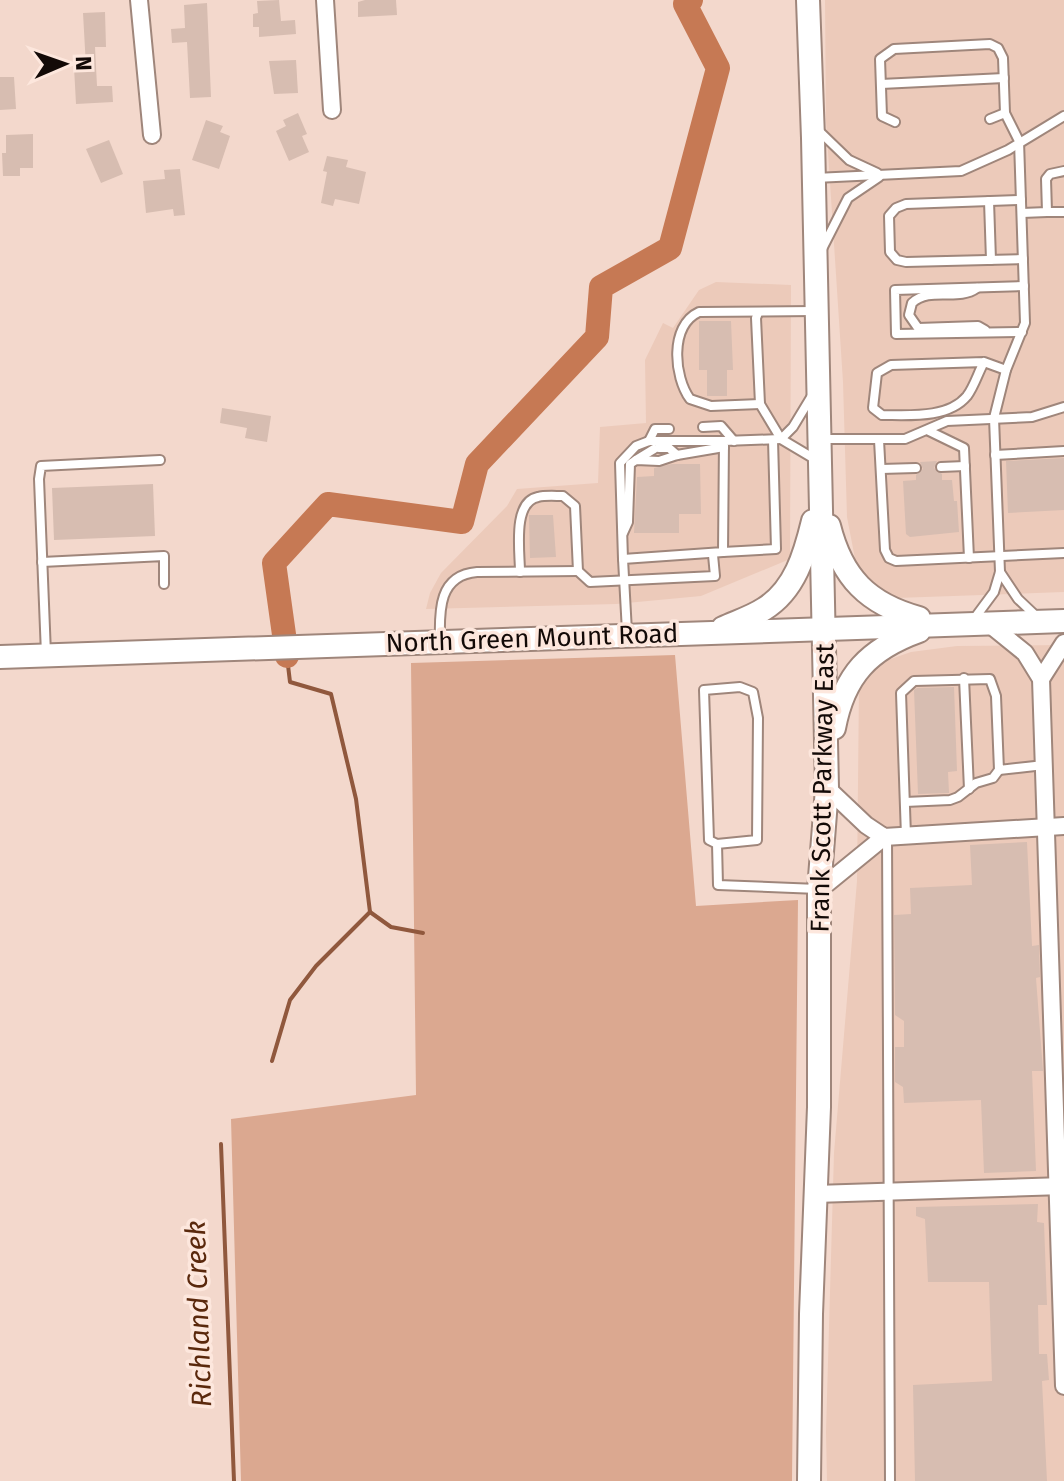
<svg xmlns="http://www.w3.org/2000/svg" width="1064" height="1481" font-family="'Fira Sans',sans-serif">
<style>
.built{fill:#eccaba}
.green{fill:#dba890}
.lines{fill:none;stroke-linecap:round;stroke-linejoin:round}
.stream{stroke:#90583d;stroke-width:4}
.river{stroke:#c67954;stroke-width:24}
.building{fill:#d7bdb1}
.lane-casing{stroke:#9f867b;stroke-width:12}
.street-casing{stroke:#9f867b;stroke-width:20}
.secondary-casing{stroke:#9f867b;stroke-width:26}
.lane{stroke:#fff;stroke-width:8}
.street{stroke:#fff;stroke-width:16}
.secondary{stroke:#fff;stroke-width:22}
.labels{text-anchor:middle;stroke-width:7;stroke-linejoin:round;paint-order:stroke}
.street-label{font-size:26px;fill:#130a07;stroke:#fde7dd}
.water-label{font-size:28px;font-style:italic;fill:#5a280c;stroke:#fde7dd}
</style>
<rect width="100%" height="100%" fill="#f3d8cc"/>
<!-- built -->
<g class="built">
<polygon points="825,0 1064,0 1064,592 896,598 876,591 866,582 856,564 847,517 843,382 826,121"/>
<polygon points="716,282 791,285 790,559 701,596 616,604 426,609 430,593 441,573 507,506 517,489 598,483 600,427 646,423 645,360 663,323 673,328 699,290"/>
<polygon points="1064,645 1064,1481 827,1481 826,1432 834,1153 857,881 859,686 865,673 882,662 911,652 957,646"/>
</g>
<!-- green -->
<polygon class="green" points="675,655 696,906 798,900 792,1481 241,1481 231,1119 416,1095 411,663"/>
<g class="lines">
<!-- stream -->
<g class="stream">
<polyline points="287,657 290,682 331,694 356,799 370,912"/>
<polyline points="370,912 391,927 423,933"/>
<polyline points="272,1061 290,1000 316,966 370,912"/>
<polyline points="221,1144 234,1481"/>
</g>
<!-- river -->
<polyline class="river" points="287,656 274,563 328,504 462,522 477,464 597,337 601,287 670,248 718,68 685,4 691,0"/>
</g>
<!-- building -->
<g class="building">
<polygon points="279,0 281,21 295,20 296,34 259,37 259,27 253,27 253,14 258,13 257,1"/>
<polygon points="365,0 396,0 397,15 358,17 358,2"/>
<polygon points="207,3 211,97 190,98 187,42 172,43 171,29 185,28 184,5"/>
<polygon points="105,12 106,47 95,47 97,86 112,86 113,102 76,104 74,67 86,67 83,13"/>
<polygon points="296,60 298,93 274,94 269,61"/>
<polygon points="0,77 14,77 16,109 0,110"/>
<polygon points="298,113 307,134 302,136 309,152 289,161 276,131 286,126 283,120"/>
<polygon points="206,120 223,126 220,132 230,136 219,169 192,160"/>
<polygon points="33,134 33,168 20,168 20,176 3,176 2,153 6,153 6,135"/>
<polygon points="109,140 123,174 101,183 86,149"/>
<polygon points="327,156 348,160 346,167 366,172 359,204 335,199 333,206 321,203 327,172 323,171"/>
<polygon points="180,169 185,215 174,216 173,209 146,213 143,181 165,179 164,170"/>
<polygon points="699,321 731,321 733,370 727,370 727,396 707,396 707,370 699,370"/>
<polygon points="222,408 271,416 267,442 245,438 247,428 220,423"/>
<polygon points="1064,458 1064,510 1008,513 1006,461"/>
<polygon points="937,461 934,468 942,474 942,480 952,480 954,501 957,501 959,532 910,537 906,534 903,481 916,480 916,475 923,469 920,462"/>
<polygon points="672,464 700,464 701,514 679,514 679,533 634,533 637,477 654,476 654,468"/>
<polygon points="153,484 155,536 54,540 52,488"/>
<polygon points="529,515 553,515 556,557 530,558"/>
<polygon points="954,687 957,771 948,772 949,793 918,794 914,690 917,688"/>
<polygon points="1027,842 1032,946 1039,945 1040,977 1036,978 1043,1071 1032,1071 1036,1171 984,1173 981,1100 904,1103 903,1087 895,1082 895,1047 904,1047 904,1021 895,1015 894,915 911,914 910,888 972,885 970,845"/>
<polygon points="1038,1204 1037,1222 1044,1223 1047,1305 1038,1305 1039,1354 1047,1354 1049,1380 1042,1381 1047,1481 915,1481 913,1385 992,1381 989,1282 928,1282 925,1219 916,1216 916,1207"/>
</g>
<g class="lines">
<!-- lane casing -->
<g class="lane-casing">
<g id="lane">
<polyline points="881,84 1004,78"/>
<polyline points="990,119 1005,113"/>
<polyline points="895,122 882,116 880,59 894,49 990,44 998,48 1003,58 1005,113 1019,141 1025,323 1006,370 994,418 1000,572 994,592 974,619"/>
<polyline points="818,130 849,160 877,173"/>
<polyline points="815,178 961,171 1008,150 1064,116"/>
<polyline points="1021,200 906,204 896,208 889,216 890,252 897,260 906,262 1023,259"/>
<polyline points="989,201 991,260"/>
<polyline points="1047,212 1064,212"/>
<polyline points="1022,213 1047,212 1046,179 1050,174 1064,171"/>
<polyline points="822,249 848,198 879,177"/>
<path d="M977,288C958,302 930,286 912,303L909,315L918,328L978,326L985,330"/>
<polyline points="758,313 756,318 760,404 781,439 818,461"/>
<polyline points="1022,332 896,334 895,290 1024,286"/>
<path d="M984,362C978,373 974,387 967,396C948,419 908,415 882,415L873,408L877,373L891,365L984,362L1006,370"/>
<path d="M760,404L711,406L690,399C674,377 669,326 699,312L815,311"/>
<polyline points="703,427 721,426 734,441"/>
<polyline points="929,431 964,448 969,558"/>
<polyline points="820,439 905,439 947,421 1032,417 1064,407"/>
<polyline points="879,440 885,550 889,558 896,561 1064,553"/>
<polyline points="649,441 655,429 669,429"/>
<polyline points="659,448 669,448 677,455"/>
<polyline points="995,455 1064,451"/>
<polyline points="636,460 654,449"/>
<polyline points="941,467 965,466"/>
<polyline points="881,469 916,468"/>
<polyline points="623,533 628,522 630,464 636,460 659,461 677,455 724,447"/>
<polyline points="723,552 776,549 773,440"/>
<polyline points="623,559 620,463 636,446 649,441 724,441"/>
<polyline points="42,562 164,556 164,584"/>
<path d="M520,572C520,552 512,502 538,497C545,495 555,496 563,496L575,506L578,571L590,582L715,576L713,555"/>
<polyline points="1000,572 1018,599 1037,617"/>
<polyline points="627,632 623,559 723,552 724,441 781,439 793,427 813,394"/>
<path d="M440,641C439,610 439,575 477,572L578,571"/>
<polyline points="46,654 39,479 41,466 160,460"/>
<polyline points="964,678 969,789"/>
<polyline points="905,802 950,800 958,797 976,783 993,778 999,770"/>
<polyline points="906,836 901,693 914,681 990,679 996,696 999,770 1044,765"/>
<polyline points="887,837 890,1481"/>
<polyline points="717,844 757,840 758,718 753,692 740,687 704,690 709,840 717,844 718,885 818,889"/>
</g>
</g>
<!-- street casing -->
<g class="street-casing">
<g id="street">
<polyline points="139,0 152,135"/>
<polyline points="325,0 332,110"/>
<polyline points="988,623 1025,653 1041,679 1064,1386"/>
<polyline points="1041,679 1064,643"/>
<polyline points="827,788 866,825 884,837 1064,826"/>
<polyline points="819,890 884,837"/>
<polyline points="815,1194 1064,1186"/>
</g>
</g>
<!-- secondary casing -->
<g class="secondary-casing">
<g id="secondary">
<polyline points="808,0 813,138 827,788 819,890 819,1107 811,1314 809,1481"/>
<path d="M829,526C842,578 868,604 919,618"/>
<path d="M723,628C736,622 752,617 764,609C795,590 805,554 813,521"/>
<polyline points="0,657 1064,621"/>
<path d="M834,728C844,675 869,649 919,631"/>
</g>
</g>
<!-- lane -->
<use href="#lane" class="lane"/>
<!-- street -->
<use href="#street" class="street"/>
<!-- secondary -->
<use href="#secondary" class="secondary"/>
</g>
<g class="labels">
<!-- street labels -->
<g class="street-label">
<text transform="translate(532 638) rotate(-2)" y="9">North Green Mount Road</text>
<text transform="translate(822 788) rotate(-89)" y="9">Frank Scott Parkway East</text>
</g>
<!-- water labels -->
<g class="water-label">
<text transform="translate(198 1314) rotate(-92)" y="10">Richland Creek</text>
</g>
</g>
<!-- north arrow -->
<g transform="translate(64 64) rotate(88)" stroke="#fde7dd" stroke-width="6" paint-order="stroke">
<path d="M0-6L14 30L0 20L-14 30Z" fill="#130a07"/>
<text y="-12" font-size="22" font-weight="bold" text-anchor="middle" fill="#130a07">N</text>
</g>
</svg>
